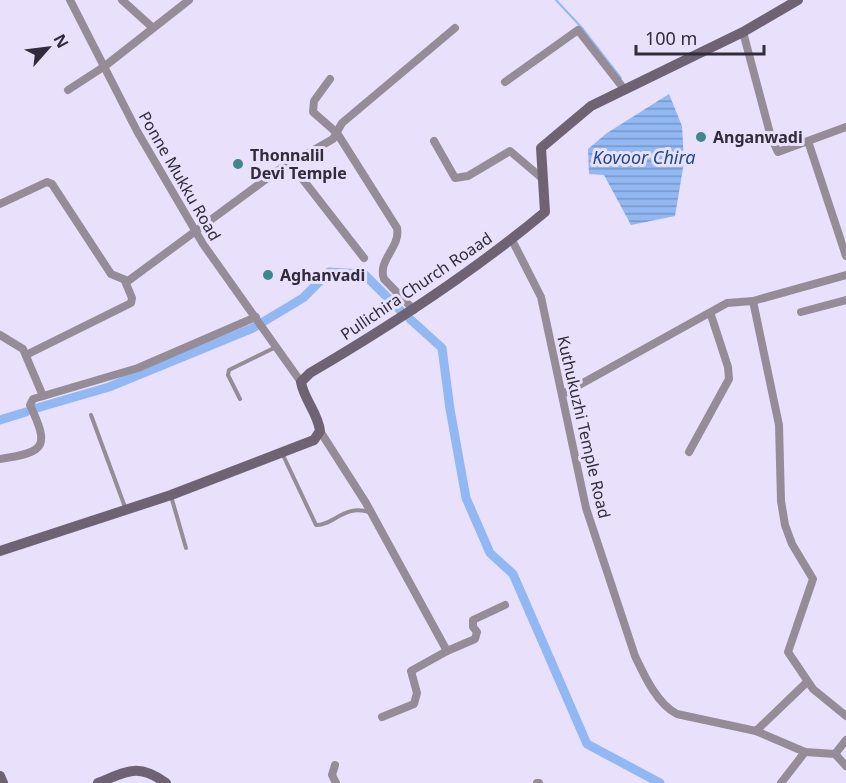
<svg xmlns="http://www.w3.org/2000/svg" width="846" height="783" font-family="'Noto Sans',sans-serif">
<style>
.water{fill:url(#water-rules)}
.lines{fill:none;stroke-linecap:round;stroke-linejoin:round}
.stream{stroke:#92b8f3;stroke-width:2}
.canal{stroke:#92b8f3;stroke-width:9}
.service{stroke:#968c98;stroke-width:4}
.minor{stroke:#968c98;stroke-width:8}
.secondary{stroke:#6f6272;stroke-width:10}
.poi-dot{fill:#3e878a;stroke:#e9e1fc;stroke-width:2}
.labels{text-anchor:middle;stroke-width:6;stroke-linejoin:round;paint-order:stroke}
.poi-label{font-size:16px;font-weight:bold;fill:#302c39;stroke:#e9e1fc;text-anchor:start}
.street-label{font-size:16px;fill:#302c39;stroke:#e9e1fc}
.water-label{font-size:18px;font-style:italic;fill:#1d498e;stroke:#e9e1fc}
</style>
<defs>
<pattern id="water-rules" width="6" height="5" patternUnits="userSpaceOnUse" patternTransform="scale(1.5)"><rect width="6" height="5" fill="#92b8f3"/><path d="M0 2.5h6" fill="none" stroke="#7896c6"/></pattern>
</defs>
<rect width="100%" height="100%" fill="#e9e1fc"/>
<!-- water -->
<polygon class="water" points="669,94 682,126 684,162 675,216 631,225 604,175 589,174 588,149 607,133"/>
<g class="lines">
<!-- stream -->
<polyline class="stream" points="556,0 583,29 621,78"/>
<!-- canal -->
<g class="canal">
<polyline points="410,319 442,348 450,409 466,498 490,553 513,574 587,744 660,783"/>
<polyline points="37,408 109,387 253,328 303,298 329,272 364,274 401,311"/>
<polyline points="0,420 26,412"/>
</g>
<!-- service -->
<g class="service">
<polyline points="240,399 228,375 229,370 276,347"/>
<polyline points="91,415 125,507"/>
<path d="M282,453L316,525C332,526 345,504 369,512"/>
<polyline points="171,496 186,548"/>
</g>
<!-- minor -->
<g class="minor">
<polyline points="70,0 137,131 203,244 301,382"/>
<polyline points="122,0 153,28"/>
<polyline points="743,32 771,137 778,152 846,127"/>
<path d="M330,79L314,101L313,112L337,133L397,228C401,247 377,260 384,279L414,310"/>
<polyline points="505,82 578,30 624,89"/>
<polyline points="68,90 105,66 189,0"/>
<polyline points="434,141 455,178 468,176 510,151 543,179"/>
<polyline points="808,141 846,256"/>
<polyline points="290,163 364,258"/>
<polyline points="0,204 47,182 52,184 111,274 128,281 277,171 333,139 342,123 455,28"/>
<path d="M512,240L541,297L586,508L635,656C644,675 657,704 677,714L756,731L805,752L835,754L846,766"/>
<polyline points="753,301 779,425 781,501 785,525 792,544 813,579 788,652 813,689 846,716"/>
<polyline points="801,312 846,300"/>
<polyline points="0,335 23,349 43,396"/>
<polyline points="26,355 131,303 132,298 125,281"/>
<polyline points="563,394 727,303 753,301 846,275"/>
<polyline points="320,431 366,503 447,651 411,671 417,693 414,704 382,717"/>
<polyline points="689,452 729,379 728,367 711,315"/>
<path d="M0,459C47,452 49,446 30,405L33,399L138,368L256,317"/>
<polyline points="447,651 475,639 477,632 473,627 473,620 505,605"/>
<polyline points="756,731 807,682"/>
<polyline points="835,754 846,740"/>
<polyline points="335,765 332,775 336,783"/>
<polyline points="537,783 539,783"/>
<polyline points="781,783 805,752"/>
</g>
<!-- secondary -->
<g class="secondary">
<path d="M0,551L171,495L314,440L320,431C318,413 304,400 301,382L310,373C392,325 472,273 545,212L541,148L591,106L743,32L798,0"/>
<polyline points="0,776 3,783"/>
<path d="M98,783C128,771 138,763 166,783"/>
</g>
</g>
<!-- markers -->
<g class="poi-dot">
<circle cx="701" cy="137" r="6"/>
<circle cx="238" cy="164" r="6"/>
<circle cx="268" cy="275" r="6"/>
</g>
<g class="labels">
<!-- poi labels -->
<g class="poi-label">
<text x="713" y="143">Anganwadi</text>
<text x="250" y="161">Thonnalil<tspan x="250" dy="18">Devi Temple</tspan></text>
<text x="280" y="281">Aghanvadi</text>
</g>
<!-- street labels -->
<g class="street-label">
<text transform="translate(180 176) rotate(60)" y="6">Ponne Mukku Road</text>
<text transform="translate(416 286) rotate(-34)" y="6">Pullichira Church Roaad</text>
<text transform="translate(584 427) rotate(77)" y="6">Kuthukuzhi Temple Road</text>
</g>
<!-- water labels -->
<g class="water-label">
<text x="644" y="164">Kovoor Chira</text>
</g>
</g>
<!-- north arrow -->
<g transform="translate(48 48) rotate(62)" stroke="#e9e1fc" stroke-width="4.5" paint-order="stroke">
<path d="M0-4.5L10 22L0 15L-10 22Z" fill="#302c39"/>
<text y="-9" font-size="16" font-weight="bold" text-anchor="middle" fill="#302c39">N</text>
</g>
<!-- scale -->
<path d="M636 45v9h128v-9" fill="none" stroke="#302c39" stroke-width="3"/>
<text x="645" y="45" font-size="18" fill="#302c39" stroke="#e9e1fc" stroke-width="4.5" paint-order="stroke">100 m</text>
</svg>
